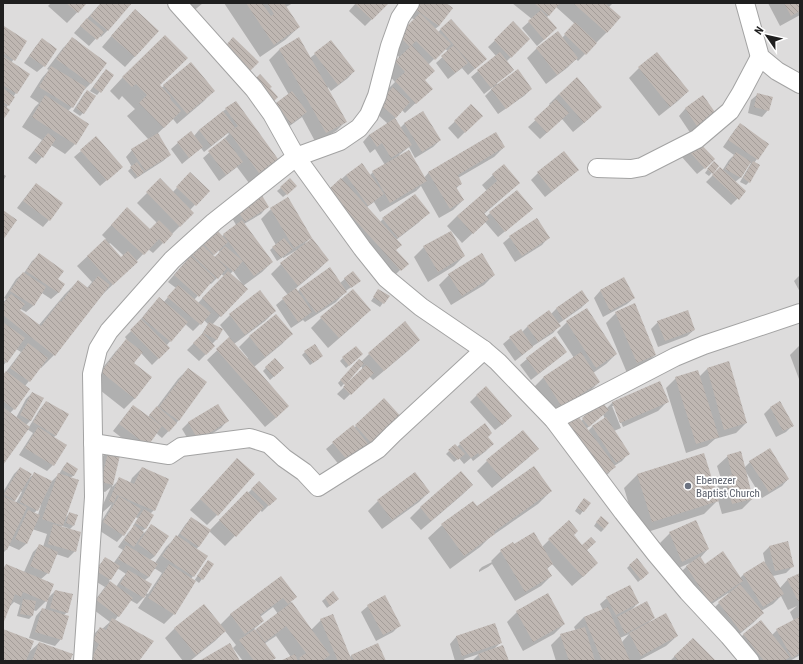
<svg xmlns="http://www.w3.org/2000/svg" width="803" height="664" font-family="'Roboto Condensed',sans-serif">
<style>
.residential{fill:#dddcdc}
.shadow{fill:#0003;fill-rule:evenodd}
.building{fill:url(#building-back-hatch)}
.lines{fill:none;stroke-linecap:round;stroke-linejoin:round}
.minor-casing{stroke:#a3a3a3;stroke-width:20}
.minor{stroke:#fff;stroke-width:18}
.worship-dot{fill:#6b7280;stroke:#fff;stroke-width:1.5}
.labels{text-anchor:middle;stroke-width:3.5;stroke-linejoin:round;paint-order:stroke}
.worship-label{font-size:11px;fill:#5b616d;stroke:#fff;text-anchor:start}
</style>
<defs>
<pattern id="building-back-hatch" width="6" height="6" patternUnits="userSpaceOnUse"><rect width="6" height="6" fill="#bfb7b2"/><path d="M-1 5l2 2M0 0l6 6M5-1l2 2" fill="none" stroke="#a49d99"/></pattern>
</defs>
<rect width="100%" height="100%" fill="#efebe6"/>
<!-- residential -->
<rect class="residential" x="3" y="3" width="797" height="658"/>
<!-- shadow -->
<g class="shadow">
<polygon points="51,3 86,3 67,23 48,6"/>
<polygon points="101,3 131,3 108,30 101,37 99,35 89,46 74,33"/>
<polygon points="174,3 203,3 186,17"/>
<polygon points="224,3 293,3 286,7 299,27 285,40 260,57"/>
<polygon points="356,3 388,3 365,26 349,11"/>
<polygon points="420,3 444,3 439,26 435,29 438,32 451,20 479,65 468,75 462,68 448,79 436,63 448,52 445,48 428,65 424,80 421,98 405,113 402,110 394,119 400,128 405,123 440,140 433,147 415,158 409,147 399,155 424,178 429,172 504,147 494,157 458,178 461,183 456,189 463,200 453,210 439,218 421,186 416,191 380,212 374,202 367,207 380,222 383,219 428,213 418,223 396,240 395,250 407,263 390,280 319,200 346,175 362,164 370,175 373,172 385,165 375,149 370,153 363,142 369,135 388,124 373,110 388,93 386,91 395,82 386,72 400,58 389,46 415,20 410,17"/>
<polygon points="512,3 613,3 609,7 607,32 578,61 576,59 567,68 546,84 527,58 537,48 562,38 575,24 556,7 547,17 549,35 537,46 522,28 532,19"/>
<polygon points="768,3 800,3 800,15 780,26"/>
<polygon points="125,20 158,31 125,67 102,47"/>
<polygon points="513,23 529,39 506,62 513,70 497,83 498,85 531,89 524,96 498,114 485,96 493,88 493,87 484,94 471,77 478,71 496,56 488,47"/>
<polygon points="3,28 4,28 26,42 11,63 16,93 13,97 8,105 6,108 3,118"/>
<polygon points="73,38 106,63 90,84 80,94 72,107 68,111 75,144 65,154 51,145 42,157 36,164 28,158 42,140 22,127 35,107 39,103 30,97 42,78 49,70 47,69 63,48"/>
<polygon points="42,39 44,66 37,72 24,63 36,46"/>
<polygon points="299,39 310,58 331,41 354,71 348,78 331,91 328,87 327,88 346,121 336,131 316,143 302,117 284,130 270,111 277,104 289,95 269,60 279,50"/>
<polygon points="657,53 688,91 678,101 659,116 629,78 639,68"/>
<polygon points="103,73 113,75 97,95 90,91"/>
<polygon points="123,77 159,86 161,88 164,86 213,91 204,101 177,124 173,119 157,134 170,155 163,161 135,179 128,171 132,167 126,157 132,150 149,140 127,116 135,109 122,96 119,100 110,91"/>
<polygon points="87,91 83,113 80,116 73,111 84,94"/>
<polygon points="559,94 591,117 573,132 562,119 540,139 528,127 551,106 549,104"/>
<polygon points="758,94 768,110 762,117 748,113 751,100"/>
<polygon points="703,97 718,118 693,137 679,116 685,109"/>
<polygon points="471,106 481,116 458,139 448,128"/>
<polygon points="226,109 277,159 267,169 249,183 237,167 219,181 203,158 220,143 229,134 228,133 204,152 201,148 182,164 171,149 190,132 194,136 199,130"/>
<polygon points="740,124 768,144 754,163 749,182 746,185 740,182 751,163 750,162 740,178 735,182 745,191 731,205 706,182 713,175 722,171 729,160 734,155 723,147 734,131"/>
<polygon points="688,150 707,166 697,174 681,156"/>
<polygon points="81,151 115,173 100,186 74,157"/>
<polygon points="564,152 578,170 571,176 545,197 531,180 538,173"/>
<polygon points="504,165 519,183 509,192 484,214 486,217 490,213 525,215 498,237 485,222 462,243 447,226 457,216 487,191 482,185"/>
<polygon points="711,165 718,166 709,176 705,173"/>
<polygon points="3,174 6,176 3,181"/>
<path d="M160,180L173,192L184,180L208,191L190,210L193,213L153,253L148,249L126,272L103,294L54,355L41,368L40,367L29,381L25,386L14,409L10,413L16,418L26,399L32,393L31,420L26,425L29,427L40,409L46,402L56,435L53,438V465L47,471L19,455L33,433L27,429L3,463V376L21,352L16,349L3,366V303L6,299L4,298L16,279L23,273H24L32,261L39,255L57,280L64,284L58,293L51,299L42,293L33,306L26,312L17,307L16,308L39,325L65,294L78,281L87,288L92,282L77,266L106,239L102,235L117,219L150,230L157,223L137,203ZM110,243L124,256L121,258L109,244Z"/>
<polygon points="290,180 293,189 283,197 277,191"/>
<polygon points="36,184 49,220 43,227 17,208 30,191"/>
<path d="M267,207L261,214L244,224L272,262L262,272L243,286V285L233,271L230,274L220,316L212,325L221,330L216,340L212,344L214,346L199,361L187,350L200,337L208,324L204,320L193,331L185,324L166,346L169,348L152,365L141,353L133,364L151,378L134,399L124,409L91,383L116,351L127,340L125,337L133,329L149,309L159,299L163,303L176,288L168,282L202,242L221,237L236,225L231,216L237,209ZM218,250L220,252L214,258L212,256ZM221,274L224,276L198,303L194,300L209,283L211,284Z"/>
<polygon points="271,209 310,238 305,243 328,260 318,270 295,289 297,292 300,289 340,283 353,272 356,284 347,290 336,302 305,322 303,320 291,328 276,305 283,299 288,295 271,274 281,264 297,251 297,250 283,258 283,257 277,261 270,250 276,245 261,219"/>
<polygon points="510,237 548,238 542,245 515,262 503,243"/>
<polygon points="424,247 464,256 454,266 428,282 414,257"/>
<polygon points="449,275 494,275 484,285 451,305 439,285"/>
<polygon points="800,275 800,292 794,281"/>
<polygon points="624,279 634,298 627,304 603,317 594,298 600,291"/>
<polygon points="379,290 388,296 380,307 371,301"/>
<polygon points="581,292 588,301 581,308 558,324 559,326 553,333 530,348 525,353 515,361 503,344 510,338 522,332 527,327 549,312 551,314 556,309"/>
<polygon points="275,311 265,321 234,344 247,359 248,358 239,347 249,337 276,315 291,334 282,344 254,367 278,416 265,427 207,360 230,338 220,325 230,315"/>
<polygon points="616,313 655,355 645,365 627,373 606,323"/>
<polygon points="321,318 360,320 328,348 311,328"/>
<polygon points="567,322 616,354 606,364 593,373 599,382 589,392 551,416 533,388 543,378 574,358 557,332"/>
<polygon points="658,322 694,330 687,336 658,347 651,329"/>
<polygon points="555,337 566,352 559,358 531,380 520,365 527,359"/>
<polygon points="419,340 409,350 373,380 369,376 344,400 337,394 363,369 361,366 341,387 338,383 359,360 361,362 369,354"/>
<polygon points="800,345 800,379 799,379 790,355"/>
<polygon points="305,352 319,359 310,365 302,355"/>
<polygon points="359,357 346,368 340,361 343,358"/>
<polygon points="275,359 283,368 270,380 263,371"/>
<polygon points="728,362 746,423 736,433 715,439 707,446 686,453 666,388 676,378 699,377 707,369"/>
<polygon points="188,369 206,382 178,421 162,438 156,433 140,452 113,431 127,413 133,406 148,417 157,407 178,379"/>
<path d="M660,382L668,401L658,411L623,427L614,406H612L621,428L614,431L628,454L622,461L614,466V467L608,474L599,480L562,431L569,424L581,421L601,403L606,409L612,403ZM603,414L605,419L593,426L588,431L586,429Z"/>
<polygon points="477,395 504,423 495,430 470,402"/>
<polygon points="384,399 402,419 341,467 326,449 333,443 354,428"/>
<polygon points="780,402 793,425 786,432 776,437 764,414 770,408"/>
<polygon points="227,421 221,428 192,446 182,429 188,423"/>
<polygon points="487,437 492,444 486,451 473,461 471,458 464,464 459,458 454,462 446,454 455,445 457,447 460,444"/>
<polygon points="537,449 527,459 492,488 477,471 487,461"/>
<path d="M110,450L120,452L112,487L120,479L130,483L132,478L142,468L154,510L150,514L153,516L145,529L142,531L144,533L151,526L155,556L150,560L155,563L166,547L176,537H177L185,525L191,518L210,530L247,492L248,493L259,482L275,499L262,512L260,510L225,546L209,531L196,550L207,557L191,579L194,581L208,561L213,564L199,583L195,580L174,614L164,624L138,608L146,596V595L137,604L130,600L115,620L137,661H86L90,638L100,628L102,629L110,622L90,607L105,587L90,578L99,565L105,559L113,564L123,550L118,547L128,533L134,527L133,526L138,518L135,517L123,535L117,542L97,529L112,504L103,512L100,511L111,487L105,492L95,489L103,456ZM117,568L126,574L122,578L116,587L109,581ZM154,568L162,573L148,594L146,593L145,580L149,577Z"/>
<polygon points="728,456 744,468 750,462 788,479 782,486 762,498 746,472 752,499 742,509 722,514 718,500 704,514 638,535 624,488 637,475 714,490 722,482 717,466"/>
<polygon points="237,459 217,515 207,525 190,510"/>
<path d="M67,463L76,469L73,476L70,478L65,518L70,513L73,526L69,530L75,551L68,558L56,554L48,573L41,579L46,600L55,591L67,612L64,615L61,639L55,646L29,638L36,616L42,609L45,610L48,599L36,611L33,610L32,616L29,619L17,616L20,605L14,602L10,606H9L3,621V568L6,565L24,572L33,552L39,546L43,547L47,534L32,529L26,544L19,550L8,545L6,550L3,553V492L14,474L20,468L29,478L34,474L51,482L59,474L64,466ZM20,491L22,492L16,503L13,502ZM40,504L41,505L38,515L34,513L37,510ZM62,526L68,528V530L61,528Z"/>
<polygon points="461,473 472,485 462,495 421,530 410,518 420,508"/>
<polygon points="551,491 538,504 489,538 480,547 450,569 428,538 442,525 477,508"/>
<polygon points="429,492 419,502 382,529 368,511 378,501"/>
<polygon points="581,502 589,503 580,515 575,511"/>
<polygon points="598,520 604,529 601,532 594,526"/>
<polygon points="670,533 708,549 700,558 705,565 740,578 743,575 765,562 763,553 769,547 793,566 786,573 773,576 780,588 788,579 800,574 800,655 790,661 746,661 733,645 743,635 761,621 772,635 777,630 794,621 790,612 797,606 788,610 781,596 773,604 761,611 763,613 753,623 731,641 709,613 719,603 729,594 728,593 700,612 676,577 686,567 691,564 690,563 672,571 660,543"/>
<polygon points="573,536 582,546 595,542 586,551 587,573 572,586 552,564 547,569 551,576 541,586 515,601 492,564 488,567 479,572 479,570 482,567 492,562 491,561 501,551 514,546 542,547 549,540"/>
<polygon points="630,565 645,576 638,582 627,568"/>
<path d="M281,577L291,602L311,630L321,620L350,657L352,655L385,661H324L323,660L282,661L291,657L276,636L264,644L274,658L271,661H243L233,648L236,645L225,631L215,641L190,661H183L165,638L175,628L220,625L231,614ZM273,607L278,614L255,631L254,629L263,621L260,617Z"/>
<polygon points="333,592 335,602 327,608 322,601"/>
<path d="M607,598L638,603L631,610L654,618L649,622L677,636L666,646L638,661H556L551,645L561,635L576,631L574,627L584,617L603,610L600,604ZM629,634L622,642L620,638Z"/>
<polygon points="368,606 400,625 393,632 376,641 361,612"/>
<polygon points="517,612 564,624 554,634 523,651 507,622"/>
<polygon points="3,630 27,654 39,643 69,661 3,661"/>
<polygon points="456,637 500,643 494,649 508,661 472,661 479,654 464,659 465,661 455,661 450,644"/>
<polygon points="693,639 714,661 670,661 674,657"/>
</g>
<!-- building -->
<g class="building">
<polygon points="66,3 87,3 78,13"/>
<polygon points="101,3 132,3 108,31 90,16"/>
<polygon points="246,3 262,3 271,16 274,14 267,3 284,3 300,27 274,45"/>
<polygon points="354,3 389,3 372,20"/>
<polygon points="421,3 446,3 453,8 439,26 416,10"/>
<polygon points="534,3 560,3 549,16"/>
<polygon points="573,3 605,3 621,17 607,33"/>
<polygon points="784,3 800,3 800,11 791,16"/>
<polygon points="135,9 159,31 135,57 111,36"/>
<polygon points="541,10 557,28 544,40 528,21"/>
<polygon points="420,13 451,44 435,60 416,41 410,47 398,35"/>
<polygon points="87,18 104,32 97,40 80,26"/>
<polygon points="451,19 487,59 475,69 440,29"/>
<polygon points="513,21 530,39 511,58 494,40"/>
<polygon points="575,22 597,43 586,55 564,34"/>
<polygon points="4,26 27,41 15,61 3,53"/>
<polygon points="558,31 578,58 557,75 536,48"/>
<polygon points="165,35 188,58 160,85 171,97 170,99 181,111 164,128 139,103 147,95 136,84 132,87 122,77"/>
<polygon points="72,37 107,63 91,84 56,59"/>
<polygon points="233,37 259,62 248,73 223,49"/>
<polygon points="299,37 347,122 326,133 279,49"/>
<polygon points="42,38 57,49 45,67 29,56"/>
<polygon points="331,40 355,71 338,85 314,53"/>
<polygon points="412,45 435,71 425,80 433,89 416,104 395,81 405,72 395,61"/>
<polygon points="454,45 468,63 455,73 441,56"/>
<polygon points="500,52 514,70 491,88 477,70"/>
<polygon points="657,52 689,91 670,107 638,67"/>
<polygon points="3,56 30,74 17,94 3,85"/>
<polygon points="191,62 215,91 187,114 163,85"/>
<polygon points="51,66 86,87 73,108 39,87"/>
<polygon points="106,69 114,75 101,93 93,87"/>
<polygon points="518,69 532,89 506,109 491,89"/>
<polygon points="260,74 272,87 270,88 278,97 271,104 252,82"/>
<polygon points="577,77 602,107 584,123 559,94"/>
<polygon points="393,87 410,102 396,118 378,103"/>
<polygon points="3,88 15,97 9,106 3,102"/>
<polygon points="87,90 96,96 84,114 76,108"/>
<polygon points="292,91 307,112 291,124 276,103"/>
<polygon points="757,93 773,97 769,111 754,107"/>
<polygon points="45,95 89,124 76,145 32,117"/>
<polygon points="703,95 719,118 700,131 685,108"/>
<polygon points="556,99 569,113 547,133 534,119"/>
<polygon points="236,101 278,159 259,173 229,132 211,146 199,130 223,111 235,127 232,130 238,126 225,108"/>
<polygon points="3,104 10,110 3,120"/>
<polygon points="471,104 483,116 465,133 454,121"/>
<polygon points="423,111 441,140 422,152 404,123"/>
<polygon points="395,118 412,145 391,158 382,143 377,147 369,135"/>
<polygon points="740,123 769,144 758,160 728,140"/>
<polygon points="191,131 203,147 189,158 177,142"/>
<polygon points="496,132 505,147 458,175 462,184 456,187 464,200 450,209 428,172"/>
<polygon points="48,133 56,139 43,158 34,151"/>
<polygon points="158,133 171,155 145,171 131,149"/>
<polygon points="96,136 123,167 107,181 80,150"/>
<polygon points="225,138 243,162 226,175 208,151"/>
<polygon points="697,140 715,159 705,169 687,149"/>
<polygon points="409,150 427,181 390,203 372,171"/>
<polygon points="564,151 579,170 552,191 537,172"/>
<polygon points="736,152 751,162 741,178 725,169"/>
<polygon points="714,161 719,166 713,174 707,169"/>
<polygon points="753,161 760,165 750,183 743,178"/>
<polygon points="137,162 144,172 138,177 130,167"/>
<polygon points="362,163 384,194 368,206 346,175"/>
<polygon points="504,164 520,183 484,213 489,219 473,234 457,216 497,181 492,174"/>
<polygon points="720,167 746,191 739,200 712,175"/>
<polygon points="190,172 210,191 196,206 176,187"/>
<polygon points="160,178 194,213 180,227 146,192"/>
<polygon points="290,178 297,186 287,195 280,187"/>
<polygon points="341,178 402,245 396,250 409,264 401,271 328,190"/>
<polygon points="36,183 63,203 50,221 23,201"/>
<polygon points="517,190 533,209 505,232 489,212"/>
<polygon points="261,194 269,207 245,222 236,208"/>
<polygon points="415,194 430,213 398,238 382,218"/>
<polygon points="288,197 312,238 294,248 270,208"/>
<polygon points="127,207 150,229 159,220 173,234 164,244 159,239 144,255 111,225"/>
<polygon points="3,210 17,220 3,240"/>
<polygon points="537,218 550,238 522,256 509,236"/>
<polygon points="242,220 273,262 254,276 223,234"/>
<polygon points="216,229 228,242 214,255 202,242"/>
<polygon points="451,231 465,256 438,272 423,246"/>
<polygon points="284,238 293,249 281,258 272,247"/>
<polygon points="312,238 329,260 298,286 280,263"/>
<polygon points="105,239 121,257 128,251 138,262 113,285 87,256"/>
<polygon points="201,244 227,268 218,279 192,255"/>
<polygon points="225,246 243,261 234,272 215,257"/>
<polygon points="39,253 64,271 58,279 65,284 59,293 26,271"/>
<polygon points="482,253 495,275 462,296 448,274"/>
<polygon points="191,256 215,278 199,297 174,275"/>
<polygon points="330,267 347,292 316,313 299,289"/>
<polygon points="228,271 248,289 221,317 202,298"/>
<polygon points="353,271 361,281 351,288 344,278"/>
<polygon points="23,272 46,287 34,306 10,291"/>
<polygon points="98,276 110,285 55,356 3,315 3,304 11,294 25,304 20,310 41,326 60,301 61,302 78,280 88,288"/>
<polygon points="624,277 635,298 610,311 600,290"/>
<polygon points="178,285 211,313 201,325 167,297"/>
<polygon points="296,288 312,312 298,322 282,298"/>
<polygon points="353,289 371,310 339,338 320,317"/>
<polygon points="378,289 390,296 384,304 373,297"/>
<polygon points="260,290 276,311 245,335 229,314"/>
<polygon points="582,290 589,301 563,320 556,308"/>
<polygon points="159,297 188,322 171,342 142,318"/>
<polygon points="635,303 656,355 637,363 615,312"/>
<polygon points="587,308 617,354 596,368 566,321"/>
<polygon points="549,310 561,326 538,342 527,326"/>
<polygon points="688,310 695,330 665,341 657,321"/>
<polygon points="276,314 293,334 265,357 249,336"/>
<polygon points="141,319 170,348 159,359 130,330"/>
<polygon points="405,321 420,340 384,371 368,353"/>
<polygon points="209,322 223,329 217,340 203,333"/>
<polygon points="4,323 25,338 7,363 3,360 3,324"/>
<polygon points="521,329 533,347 522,355 509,337"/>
<polygon points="203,333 215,346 206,355 193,343"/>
<polygon points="555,336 567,352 538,374 526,358"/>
<polygon points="229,337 289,406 276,418 216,349"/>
<polygon points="126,339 143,352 134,363 152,377 135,399 101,372"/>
<polygon points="28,343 48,358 30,382 10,368"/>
<polygon points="315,344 323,356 313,363 304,351"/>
<polygon points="356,346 363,354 349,366 342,357"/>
<polygon points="581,352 600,382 562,407 543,377"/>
<polygon points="275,358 284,368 274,377 265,367"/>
<polygon points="359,359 364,363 347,383 366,365 374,373 351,395 343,387 345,385 340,380"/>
<polygon points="729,361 747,423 724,430 707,368"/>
<polygon points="188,368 207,382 179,421 159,407"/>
<polygon points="698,370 719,437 696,444 675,377"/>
<polygon points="6,371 30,389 15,410 3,401 3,375"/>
<polygon points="660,381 669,402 620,423 612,402"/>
<polygon points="486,386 512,416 502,425 476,395"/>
<polygon points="32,392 44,398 31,421 20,415"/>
<polygon points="384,398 403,419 374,446 355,425"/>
<polygon points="46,401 69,414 56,436 33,422"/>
<polygon points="601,401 609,410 589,427 582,418"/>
<polygon points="780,401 794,426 783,431 770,407"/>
<polygon points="218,404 229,421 198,440 188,422"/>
<polygon points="133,405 162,426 148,446 119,424"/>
<polygon points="157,406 177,423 169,432 149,415"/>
<polygon points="3,407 30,427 3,465"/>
<polygon points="578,416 616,467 606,474 568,423"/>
<polygon points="606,417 630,454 616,463 592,426"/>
<polygon points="485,423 492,433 488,437 494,444 480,455 478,453 471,458 459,443"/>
<polygon points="353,425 369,445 348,461 332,442"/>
<polygon points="38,427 67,445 54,466 25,448"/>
<polygon points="523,430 539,449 502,479 486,460"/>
<polygon points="455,444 465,454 458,460 448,450"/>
<polygon points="109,448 121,451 113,485 101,482"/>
<polygon points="770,448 789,479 769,492 749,461"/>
<polygon points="741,451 753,499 732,504 725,477 732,475 727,455"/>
<polygon points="704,453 719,501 652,522 637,474"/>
<polygon points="237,458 255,474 218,516 200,499"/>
<polygon points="67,462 78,469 74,476 62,470"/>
<polygon points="534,466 552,491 494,532 495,534 464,556 441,524 473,501 477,506"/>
<polygon points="20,467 32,474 15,501 4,494"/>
<polygon points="142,467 169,479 155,511 117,495 114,503 109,501 119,477 134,484"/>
<polygon points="461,471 473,485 431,521 420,507"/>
<polygon points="34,472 52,481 38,511 20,502"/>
<polygon points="415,472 430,492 392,520 377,500"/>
<polygon points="58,473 79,480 63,526 42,519"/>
<polygon points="259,481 277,499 269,506 251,489"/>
<polygon points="247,491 264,507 236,537 219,520"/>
<polygon points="3,496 27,507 7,550 3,549"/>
<polygon points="119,496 141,509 124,536 103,522"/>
<polygon points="584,498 591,503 584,512 577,508"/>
<polygon points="144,509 154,515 146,529 135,523"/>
<polygon points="28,510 40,515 27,544 15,539"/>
<polygon points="69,512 78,515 74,526 66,523"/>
<polygon points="601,516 609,523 604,529 596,522"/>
<polygon points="191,517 211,530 199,547 180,534"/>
<polygon points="569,520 578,531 574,535 582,545 591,537 596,542 587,550 598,563 583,577 548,539"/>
<polygon points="696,520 709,549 682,562 669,532"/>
<polygon points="53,524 81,532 76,552 48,544"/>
<polygon points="151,524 169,536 155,556 138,544"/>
<polygon points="134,525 144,532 134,547 124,540"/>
<polygon points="534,532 553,564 547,568 552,576 525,592 500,550 513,542 514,544"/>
<polygon points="176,535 208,556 194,577 162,556"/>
<polygon points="788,541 794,567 775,571 769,546"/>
<polygon points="39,544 58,552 49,574 30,566"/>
<polygon points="126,545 158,564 149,577 118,559"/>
<polygon points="723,551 743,581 710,603 686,566 700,556 705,564"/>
<polygon points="105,557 120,566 111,580 96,571"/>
<polygon points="637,558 649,573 641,580 629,565"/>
<polygon points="208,560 214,564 203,580 197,576"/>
<polygon points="764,561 784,594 763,607 743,574"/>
<polygon points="6,564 54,584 47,602 23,592 21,597 15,594 3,624 3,571"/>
<polygon points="169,564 196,581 175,615 148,598"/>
<polygon points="128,570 152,584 144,598 120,584"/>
<polygon points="800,573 800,600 798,601 787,579"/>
<polygon points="281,576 297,597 288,604 283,598 260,615 264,621 245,634 230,614"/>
<polygon points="110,581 133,598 119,617 96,600"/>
<polygon points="740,584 764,613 741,632 718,602"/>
<polygon points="630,585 639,603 616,615 606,597"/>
<polygon points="55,590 73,594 68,613 50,608"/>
<polygon points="333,591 339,599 330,606 325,598"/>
<polygon points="548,593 565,624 533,642 516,611"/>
<polygon points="385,595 401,626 383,635 367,605"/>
<polygon points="23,599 36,601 33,616 20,614"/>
<polygon points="647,601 655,618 625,634 617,617"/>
<polygon points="292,602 330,655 322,661 302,661 299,658 306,653 286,626 265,642 256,629"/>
<polygon points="204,604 226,631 196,655 174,628"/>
<polygon points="608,607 630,661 602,661 584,617"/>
<polygon points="42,608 69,616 62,640 35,632"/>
<polygon points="666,613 678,636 641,656 629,633"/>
<polygon points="333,614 352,661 338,661 320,619"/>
<polygon points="799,617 800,619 800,653 792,658 776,629"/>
<polygon points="112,618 154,641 139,661 90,661 99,644 93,640 100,627 106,630"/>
<polygon points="761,620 790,657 784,661 764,661 743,634"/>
<polygon points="495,623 502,643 462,656 456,636"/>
<polygon points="585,627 595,661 569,661 560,634"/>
<polygon points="3,629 34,641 26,661 3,661"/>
<polygon points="255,629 276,658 271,661 254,661 239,640"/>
<polygon points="693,638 716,661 678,661 674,656"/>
<polygon points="39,642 73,654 70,661 32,661"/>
<polygon points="230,643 240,661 199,661"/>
<polygon points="378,643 386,661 354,661 351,655"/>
<polygon points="503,645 509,661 481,661 478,654"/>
<polygon points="295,654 298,661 280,661"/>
</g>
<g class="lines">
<!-- minor casing -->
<g class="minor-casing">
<g id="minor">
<polyline points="177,3 254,89 272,114 296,157 362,248 386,278 421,307 484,350 498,362 554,420 623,512 656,554 688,592 729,636 750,661"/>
<polyline points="745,3 760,57 777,71 800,84"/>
<polyline points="597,168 631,169 642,167 697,139 730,111 741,93 760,57"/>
<polyline points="554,420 675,357 704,345 800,313"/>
<polyline points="93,443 169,455 181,447 250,438 269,444 284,458 304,472 318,487 378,449 393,434 484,350"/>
<polyline points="83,661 94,497 92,374 98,349 109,331 172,260 214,222 296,157 340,141 359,128 369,115 377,96 390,46 400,18 410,3"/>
</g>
</g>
<!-- minor -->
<use href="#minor" class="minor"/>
</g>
<!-- markers -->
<circle class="worship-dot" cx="688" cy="486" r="4"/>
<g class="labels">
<!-- worship labels -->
<g class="worship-label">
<text x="696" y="484">Ebenezer<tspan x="696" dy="13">Baptist Church</tspan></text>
</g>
</g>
<!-- border -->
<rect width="803" height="664" fill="none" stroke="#1f1f1f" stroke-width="8"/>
<!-- north arrow -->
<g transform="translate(767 36) rotate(304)" stroke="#ffffff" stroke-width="3" paint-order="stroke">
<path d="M0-3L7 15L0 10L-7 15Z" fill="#1f1f1f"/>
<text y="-6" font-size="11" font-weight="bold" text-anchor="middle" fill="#1f1f1f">N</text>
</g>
</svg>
